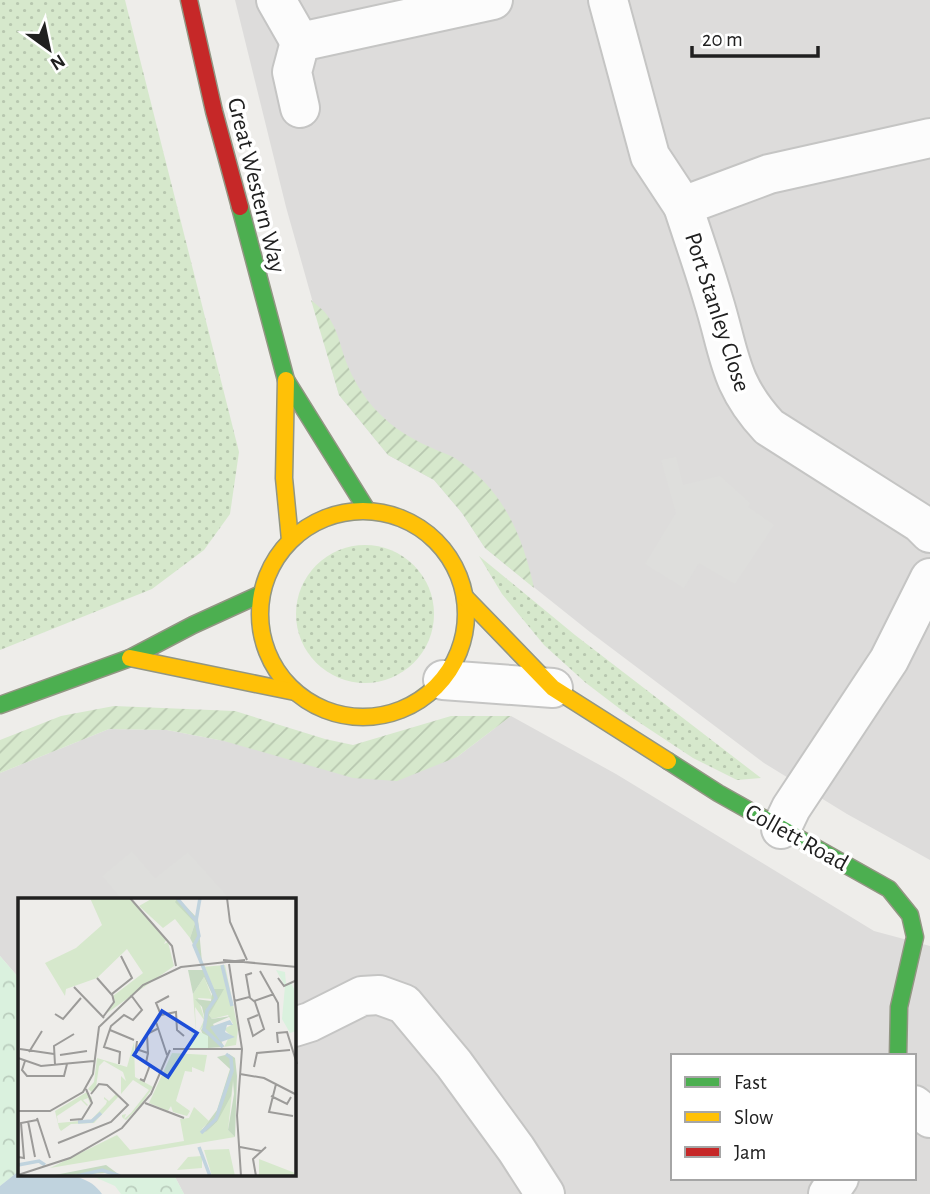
<svg xmlns="http://www.w3.org/2000/svg" width="930" height="1194" font-family="'Alegreya Sans',sans-serif">
<style>
.residential{fill:#dddcdb;fill-rule:evenodd}
.grass{fill:url(#grass-dots)}
.park{fill:url(#park-crowns)}
.garden{fill:url(#garden-furrows)}
.parking{fill:#dededc}
.water{fill:#c0d3de}
.lines{fill:none;stroke-linecap:round;stroke-linejoin:round}
.street-casing{stroke:#c5c5c4;stroke-width:42}
.fast-casing{stroke:#929683;stroke-width:19}
.slow-casing{stroke:#929683;stroke-width:19}
.jam-casing{stroke:#929683;stroke-width:19}
.street{stroke:#fcfcfc;stroke-width:38}
.fast{stroke:#4caf50;stroke-width:16}
.slow{stroke:#ffc107;stroke-width:16}
.jam{stroke:#c62828;stroke-width:16}
.labels{text-anchor:middle;stroke-width:7;stroke-linejoin:round;paint-order:stroke}
.street-label{font-size:24px;fill:#202020;stroke:#fff}
.inset-river{fill:none;stroke:#c0d3de;stroke-width:3.5}
.inset-road{fill:none;stroke:#9c9b99;stroke-width:2}
.view{fill:#1d4ed8;fill-opacity:0.15;stroke:#1d4ed8;stroke-width:3.5}
.inset-edge{fill:none;stroke:#202020;stroke-width:3.5}
</style>
<defs>
<pattern id="grass-dots" width="8" height="8" patternUnits="userSpaceOnUse" patternTransform="scale(1.75)"><rect width="8" height="8" fill="#d6e8cc"/><path d="M2 2h.1M6 6h.1" fill="none" stroke="#b7c7af" stroke-width="1.8" stroke-linecap="round"/></pattern>
<pattern id="park-crowns" width="20" height="18" patternUnits="userSpaceOnUse" patternTransform="scale(1.75)"><rect width="20" height="18" fill="#daf1de"/><path d="M2 6a3 3 0 1 1 6 0M12 15a3 3 0 1 1 6 0" fill="none" stroke="#bbcebe"/></pattern>
<pattern id="garden-furrows" width="10" height="10" patternUnits="userSpaceOnUse" patternTransform="scale(1.75)"><rect width="10" height="10" fill="#d6e8cc"/><path d="M-1 1l2-2M0 10L10 0M9 11l2-2" fill="none" stroke="#b7c7af"/></pattern>
</defs>
<rect width="100%" height="100%" fill="#eeedea"/>
<!-- residential -->
<g class="residential">
<polygon points="235,0 930,0 930,860 847,814 764,763 590,632 485,548 462,513 434,480 388,455 339,395 286,207"/>
<path d="M511,716L616,774L874,931L930,946V1194H184L174,1175H294V900H19V978L0,956V773L109,729L167,730L224,741L457,757ZM673,1056H914V1178H673Z"/>
</g>
<!-- grass -->
<g class="grass">
<polygon points="0,0 125,0 239,452 230,514 204,550 152,589 0,650"/>
<circle cx="365" cy="614" r="69"/>
<polygon points="479,556 575,635 761,778 737,780 693,758 628,715 586,683 544,645 502,594"/>
</g>
<!-- park -->
<g class="park">
<polygon points="0,956 19,978 19,984 16,986 19,989 19,1171 0,1186"/>
<polygon points="90,1175 174,1175 184,1194 121,1194 115,1186"/>
</g>
<!-- garden -->
<g class="garden">
<path d="M311,300C316,305 323,309 327,315C337,328 340,344 345,359C350,373 359,389 368,401C386,423 406,437 432,448C440,452 449,454 456,459C503,488 523,537 534,588L485,548L462,513L434,480L388,455L339,395Z"/>
<polygon points="114,706 235,711 325,739 353,745 451,716 511,716 457,757 397,781 353,778 224,741 167,730 109,729 0,773 0,740 61,716"/>
</g>
<!-- parking -->
<g class="parking">
<polygon points="676,457 683,485 720,476 750,503 748,507 774,525 735,584 699,563 684,588 645,564 676,513 661,460"/>
<polygon points="132,851 155,878 188,852 231,900 122,900 102,876"/>
</g>
<!-- water -->
<path class="water" d="M19,1171V1175C46,1175 85,1168 102,1194H0V1186Z"/>
<g class="lines">
<!-- street casing -->
<g class="street-casing">
<g id="street">
<polyline points="276,0 300,42"/>
<polyline points="608,0 650,156 683,206"/>
<polyline points="300,108 292,72 300,42 493,0"/>
<path d="M930,138L769,174L683,206C693,237 704,268 713,299C730,353 728,383 769,427L920,523L930,533"/>
<polyline points="443,680 553,688"/>
<polyline points="781,829 791,808 889,660 930,578"/>
<polyline points="294,1027 310,1022 362,996 379,995 404,1004 454,1064 516,1149 545,1194"/>
<polyline points="914,1105 930,1118"/>
<polyline points="828,1194 839,1178"/>
</g>
</g>
<!-- fast casing -->
<g class="fast-casing">
<g id="fast">
<polyline points="240,207 286,380 367,510"/>
<polyline points="0,705 130,658 193,625 261,594"/>
<polyline points="668,761 718,793 889,889 910,915 915,937 899,1007 898,1056"/>
</g>
</g>
<!-- slow casing -->
<g class="slow-casing">
<g id="slow">
<polyline points="286,380 284,478 290,540"/>
<circle cx="363" cy="614" r="103"/>
<polyline points="465,597 553,688 668,761"/>
<polyline points="130,658 295,692"/>
</g>
</g>
<!-- jam casing -->
<g class="jam-casing">
<polyline id="jam" points="189,0 214,111 240,207"/>
</g>
<!-- street -->
<use href="#street" class="street"/>
<!-- fast -->
<use href="#fast" class="fast"/>
<!-- slow -->
<use href="#slow" class="slow"/>
<!-- jam -->
<use href="#jam" class="jam"/>
</g>
<g class="labels">
<!-- street labels -->
<g class="street-label">
<text transform="translate(257 185) rotate(76)" y="8">Great Western Way</text>
<text transform="translate(718 312) rotate(72)" y="8">Port Stanley Close</text>
<text transform="translate(797 837) rotate(29)" y="8">Collett Road</text>
</g>
</g>
<!-- overview -->
<g transform="translate(18 898)">
<rect width="278" height="278" fill="#eeedea"/>
<path d="M72,0H111L148,42L146,46L150,44L156,68L89,115L97,104L95,98L125,75L109,51L79,80L48,91L47,98L27,65L58,50L84,27ZM135,0H157L177,25L172,40L157,21L145,30L121,8ZM207,67L220,131L218,147L206,149L212,137L206,131L215,126L210,117L194,121L191,117L199,100L184,69ZM186,79L195,101L180,100L188,126L181,133L186,122L177,109L178,135L175,96ZM116,144L117,179L135,189L123,207L108,222L106,221L104,219V217L108,216L106,221L113,215L131,192L115,182L103,196V178L108,183L105,174L86,163L81,168L78,189L74,194L70,191L76,184L79,160L109,169ZM154,155L189,157L186,174L174,169V174L167,173L158,203L172,213L169,218L155,214L153,208L150,213L131,205ZM216,176L210,232L217,239L32,270L99,237L112,252L166,243L162,221L171,220L176,209L191,223L184,231L188,234L199,224ZM69,194L74,200L72,206L70,200L65,202L70,207L69,208L63,202L39,218L40,225L73,222L88,206L89,203L86,201V199L91,203L98,196L101,198L76,225L53,226L43,233L41,230L37,213ZM211,251L217,278H194L186,252ZM170,259L184,258V270L159,272ZM241,261L277,275L278,278H241Z" fill="#d6e8cc"/>
<path d="M160,0L180,21L184,64L172,40L177,25L157,4ZM170,72H186L196,91H206L191,117L194,121L213,118L195,126L206,149L190,150L183,132L188,126L184,109L177,101L193,103L194,96L186,79L175,96ZM211,156L217,160L219,178L217,239L210,232L216,196L215,182L213,198L199,224L188,234L184,232L199,212L212,171L199,159ZM88,267L103,278L87,275L32,278Z" fill="#c6dac2"/>
<path d="M258,72L267,74L268,86L273,85L276,91L278,133L272,135L264,121L267,88ZM174,130L190,138V150L172,151Z" fill="#daf1de"/>
<path d="M212,122L215,127H209L207,134L217,139L203,144L192,129Z" fill="#c0d3de"/>
<path class="inset-river" d="M159,0L178,23L181,38L176,47L198,100L189,113L186,131L205,149M178,23L182,0M204,67L214,108M60,224L74,223L83,215M183,235L198,221L214,173L213,160L208,156M181,249L192,278M0,267L21,263L27,267M59,278L84,272L102,278"/>
<path class="inset-road" d="M112,0L154,48L158,68M209,0L212,24L229,62M205,62L279,69M211,66L224,151L219,218M242,73L260,105L261,125M79,80L94,97M260,80L266,88L279,82M56,89L86,120M232,100L228,77L234,75M216,103L231,99L237,104L246,131L235,138L230,121L240,117M236,103L256,96M37,116L45,121L63,100M143,117L138,105L151,98M85,119L96,104L94,96L114,80L103,58M92,132L116,142M119,143L118,151L130,155L129,136L141,130M260,145L259,135L269,134L279,166M2,151L36,156M155,151H224M11,154L24,133M42,157L69,153M149,157L138,124L143,117L158,114L159,132L166,138M0,160L23,168L76,163M7,163L4,172L9,178H46L49,166M101,166L102,154L86,149L93,128L106,117L115,122L124,112L113,97M37,167L36,148L56,136M236,169L239,155L272,152M222,176L246,180L279,197M122,181L126,183L132,167L128,165L130,155M258,186L251,214L275,218M253,198L269,206L273,199M127,205L166,220M0,213H32L65,194L75,176L81,129L125,87L163,69L227,62M219,217L223,278M19,220L32,260M52,222L64,221L74,205L68,191M10,223L17,259M40,245L93,224L110,207L89,187L81,186L73,196M222,249L243,253M0,259L6,260L3,225L19,222M0,277L52,260L104,230L133,196L152,152M238,278L235,261L248,249"/>
<path class="view" d="M144,113L179,135L150,179L116,157Z"/>
<rect width="278" height="278" class="inset-edge"/>
</g>
<!-- legend -->
<rect x="671" y="1054" width="245" height="126" fill="#ffffff" stroke="#a6a6a6" stroke-width="2"/>
<rect x="685" y="1077" width="35" height="10" fill="#4caf50" stroke="#a6a6a6" stroke-width="2"/>
<text x="734" y="1089" font-size="21" fill="#202020">Fast</text>
<rect x="685" y="1112" width="35" height="10" fill="#ffc107" stroke="#a6a6a6" stroke-width="2"/>
<text x="734" y="1124" font-size="21" fill="#202020">Slow</text>
<rect x="685" y="1147" width="35" height="10" fill="#c62828" stroke="#a6a6a6" stroke-width="2"/>
<text x="734" y="1159" font-size="21" fill="#202020">Jam</text>
<!-- north arrow -->
<g transform="translate(49 49) rotate(147)" stroke="#ffffff" stroke-width="5" paint-order="stroke">
<path d="M0-5L12 26L0 18L-12 26Z" fill="#202020"/>
<text y="-10" font-size="19" font-weight="bold" text-anchor="middle" fill="#202020">N</text>
</g>
<!-- scale -->
<path d="M692 46v10h126v-10" fill="none" stroke="#202020" stroke-width="3.5"/>
<text x="702" y="46" font-size="21" fill="#202020" stroke="#ffffff" stroke-width="5" paint-order="stroke">20 m</text>
</svg>
